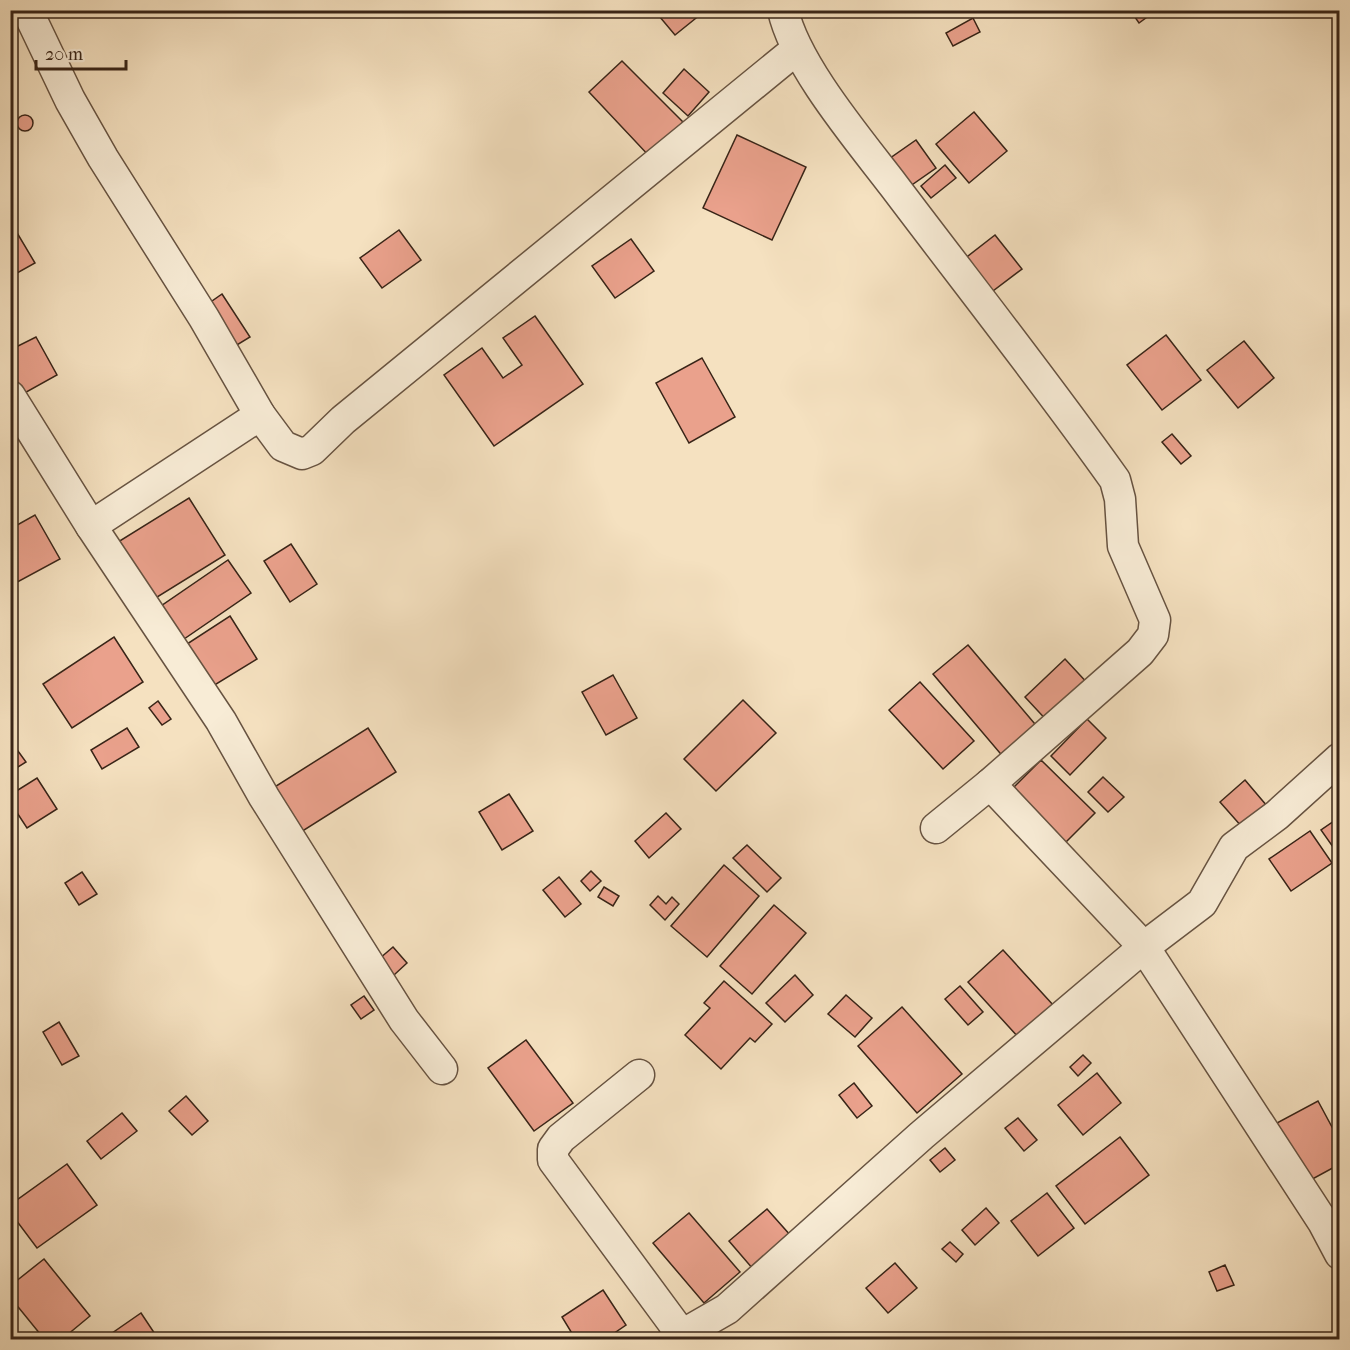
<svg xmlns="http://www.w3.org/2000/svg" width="1350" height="1350" font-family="'IM FELL French Canon',serif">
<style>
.building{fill:#eaa18c;stroke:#382417;stroke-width:1.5}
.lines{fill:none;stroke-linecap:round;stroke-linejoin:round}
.minor-casing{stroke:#675341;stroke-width:33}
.minor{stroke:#f8ecd6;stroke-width:30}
</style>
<rect width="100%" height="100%" fill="#f5e1c0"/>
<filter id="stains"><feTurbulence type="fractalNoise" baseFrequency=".00333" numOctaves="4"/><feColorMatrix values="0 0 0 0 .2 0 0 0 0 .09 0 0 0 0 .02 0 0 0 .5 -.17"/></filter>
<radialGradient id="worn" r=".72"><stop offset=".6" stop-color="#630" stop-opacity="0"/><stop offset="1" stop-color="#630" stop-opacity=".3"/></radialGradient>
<!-- building -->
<g class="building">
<polygon points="654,10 706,10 675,35"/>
<polygon points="1130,10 1153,10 1154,12 1139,23"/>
<polygon points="973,18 980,32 953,46 946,33"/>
<polygon points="622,61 683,122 651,158 589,92"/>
<polygon points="684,69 709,92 688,116 663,93"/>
<polygon points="974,112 1007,151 969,183 936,144"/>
<circle cx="25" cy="123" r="8"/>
<polygon points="737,135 806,167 772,240 703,208"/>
<polygon points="916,140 936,168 906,189 886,161"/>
<polygon points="945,165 956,178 931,198 921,186"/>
<polygon points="10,221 35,263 10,277"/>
<polygon points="399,230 421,260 382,288 360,258"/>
<polygon points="995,235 1022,269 985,297 959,263"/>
<polygon points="631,239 654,271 615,298 592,266"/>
<polygon points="222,294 250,337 232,348 205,306"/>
<polygon points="535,316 583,384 494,446 444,375 482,348 503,378 522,365 503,338"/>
<polygon points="1166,335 1201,380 1162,410 1127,365"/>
<polygon points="36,337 57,375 21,395 10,376 10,350"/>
<polygon points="1244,341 1274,378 1238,408 1207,370"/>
<polygon points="702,358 735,417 689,443 656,383"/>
<polygon points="1172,434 1191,456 1181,464 1162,442"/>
<polygon points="189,498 225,555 154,599 118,542"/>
<polygon points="35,515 60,559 10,586 10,529"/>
<polygon points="291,544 317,584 290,602 264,561"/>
<polygon points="228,560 251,593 184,639 161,606"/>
<polygon points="230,616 257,659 213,686 187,644"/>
<polygon points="114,637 143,682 72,728 43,684"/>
<polygon points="968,645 1040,730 1005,759 933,674"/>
<polygon points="1065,659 1091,687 1051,725 1025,697"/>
<polygon points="613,675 637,718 606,735 582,692"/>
<polygon points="920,682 974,741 943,769 889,710"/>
<polygon points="743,700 776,733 716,791 684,759"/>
<polygon points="158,701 171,719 162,725 149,708"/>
<polygon points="1087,719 1106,738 1070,775 1051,756"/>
<polygon points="127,728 139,747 102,769 91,750"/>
<polygon points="368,728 396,772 301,832 273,788"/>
<polygon points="10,740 26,762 10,772"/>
<polygon points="1041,760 1095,813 1064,844 1010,791"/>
<polygon points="1103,777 1124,797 1108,812 1088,792"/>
<polygon points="37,778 57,809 27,828 10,802 10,795"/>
<polygon points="1245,780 1267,806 1242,827 1220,802"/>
<polygon points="509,794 533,831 502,850 479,812"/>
<polygon points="666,813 681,829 649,858 635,841"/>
<polygon points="1340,817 1340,857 1321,830"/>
<polygon points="1310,831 1332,863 1291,891 1269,859"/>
<polygon points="747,845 781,878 767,892 733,858"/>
<polygon points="724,865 759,896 707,957 671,926"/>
<polygon points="591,871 601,881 590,891 581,881"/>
<polygon points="82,872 97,894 79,905 65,883"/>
<polygon points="559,877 581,904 565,917 543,890"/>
<polygon points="604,887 619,896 613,906 598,897"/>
<polygon points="658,896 666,904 672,897 679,904 665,920 650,905"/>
<polygon points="774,905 806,933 752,994 720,966"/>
<polygon points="393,947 407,963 394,975 379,959"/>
<polygon points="1003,950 1054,1006 1019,1038 968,982"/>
<polygon points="795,975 813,995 785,1022 766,1003"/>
<polygon points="724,981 772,1024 755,1042 750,1038 721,1069 685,1035 710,1008 704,1003"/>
<polygon points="960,986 983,1012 968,1025 945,999"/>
<polygon points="846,995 872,1018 855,1037 828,1014"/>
<polygon points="364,996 374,1010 361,1019 351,1005"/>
<polygon points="902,1007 962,1074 917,1113 858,1046"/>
<polygon points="59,1022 79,1056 62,1065 43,1032"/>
<polygon points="526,1040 573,1103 534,1131 488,1068"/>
<polygon points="1083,1055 1091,1063 1078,1076 1070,1067"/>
<polygon points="1097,1073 1121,1103 1083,1135 1058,1105"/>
<polygon points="854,1083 872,1106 857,1118 839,1095"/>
<polygon points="186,1096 208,1121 192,1135 169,1111"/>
<polygon points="1318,1101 1340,1142 1340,1164 1307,1182 1275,1124"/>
<polygon points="122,1113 137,1131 101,1159 87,1141"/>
<polygon points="1018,1118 1037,1140 1024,1151 1005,1128"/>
<polygon points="1120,1137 1149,1175 1085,1224 1056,1186"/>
<polygon points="945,1148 955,1160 940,1172 930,1160"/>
<polygon points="67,1164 97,1205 37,1248 10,1212 10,1205"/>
<polygon points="1047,1193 1074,1228 1038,1256 1011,1221"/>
<polygon points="986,1208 999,1223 975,1245 962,1230"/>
<polygon points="767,1209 791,1236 753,1269 729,1241"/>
<polygon points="689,1213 740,1272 704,1303 653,1243"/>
<polygon points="950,1242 963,1254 956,1262 942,1249"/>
<polygon points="44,1259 90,1316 61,1340 45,1340 10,1297 10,1286"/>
<polygon points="895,1263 917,1288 888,1313 866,1288"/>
<polygon points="1225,1265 1234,1285 1217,1291 1209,1272"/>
<polygon points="603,1290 626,1325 604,1340 576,1340 562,1317"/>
<polygon points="141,1313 159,1340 106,1340 105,1338"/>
</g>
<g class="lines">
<!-- minor casing -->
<g class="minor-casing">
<g id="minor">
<polyline points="27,10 70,100 103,158 204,318 260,415 283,446 302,454 312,450 343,420 797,49"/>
<path d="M783,10C795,65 859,140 894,186C968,284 1044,380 1115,480L1120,499L1123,546L1155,620L1153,635L1140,652L990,784L1144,947L1323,1222L1340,1254"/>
<polyline points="10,396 91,526 221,721 264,797 404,1020 442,1069"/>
<polyline points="91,526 260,415"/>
<polyline points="936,828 990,784"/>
<polyline points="639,1075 561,1138 553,1149 553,1160 682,1335"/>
<polyline points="673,1340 727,1309 922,1135 1144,947 1202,903 1234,847 1277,815 1340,758"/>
</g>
</g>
<!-- minor -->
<use href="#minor" class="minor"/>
</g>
<!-- margin -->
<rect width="1350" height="1350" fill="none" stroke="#f5e1c0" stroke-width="36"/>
<rect x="12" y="12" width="1326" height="1326" fill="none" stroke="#382417" stroke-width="3"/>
<rect x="18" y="18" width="1314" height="1314" fill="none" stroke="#382417" stroke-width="1.5"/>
<!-- scale -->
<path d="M36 60v9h90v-9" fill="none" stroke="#382417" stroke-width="3"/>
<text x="45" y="60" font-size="18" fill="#382417" stroke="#f8ecd6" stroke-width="4.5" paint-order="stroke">20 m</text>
<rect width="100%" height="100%" filter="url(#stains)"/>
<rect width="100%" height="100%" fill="url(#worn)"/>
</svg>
